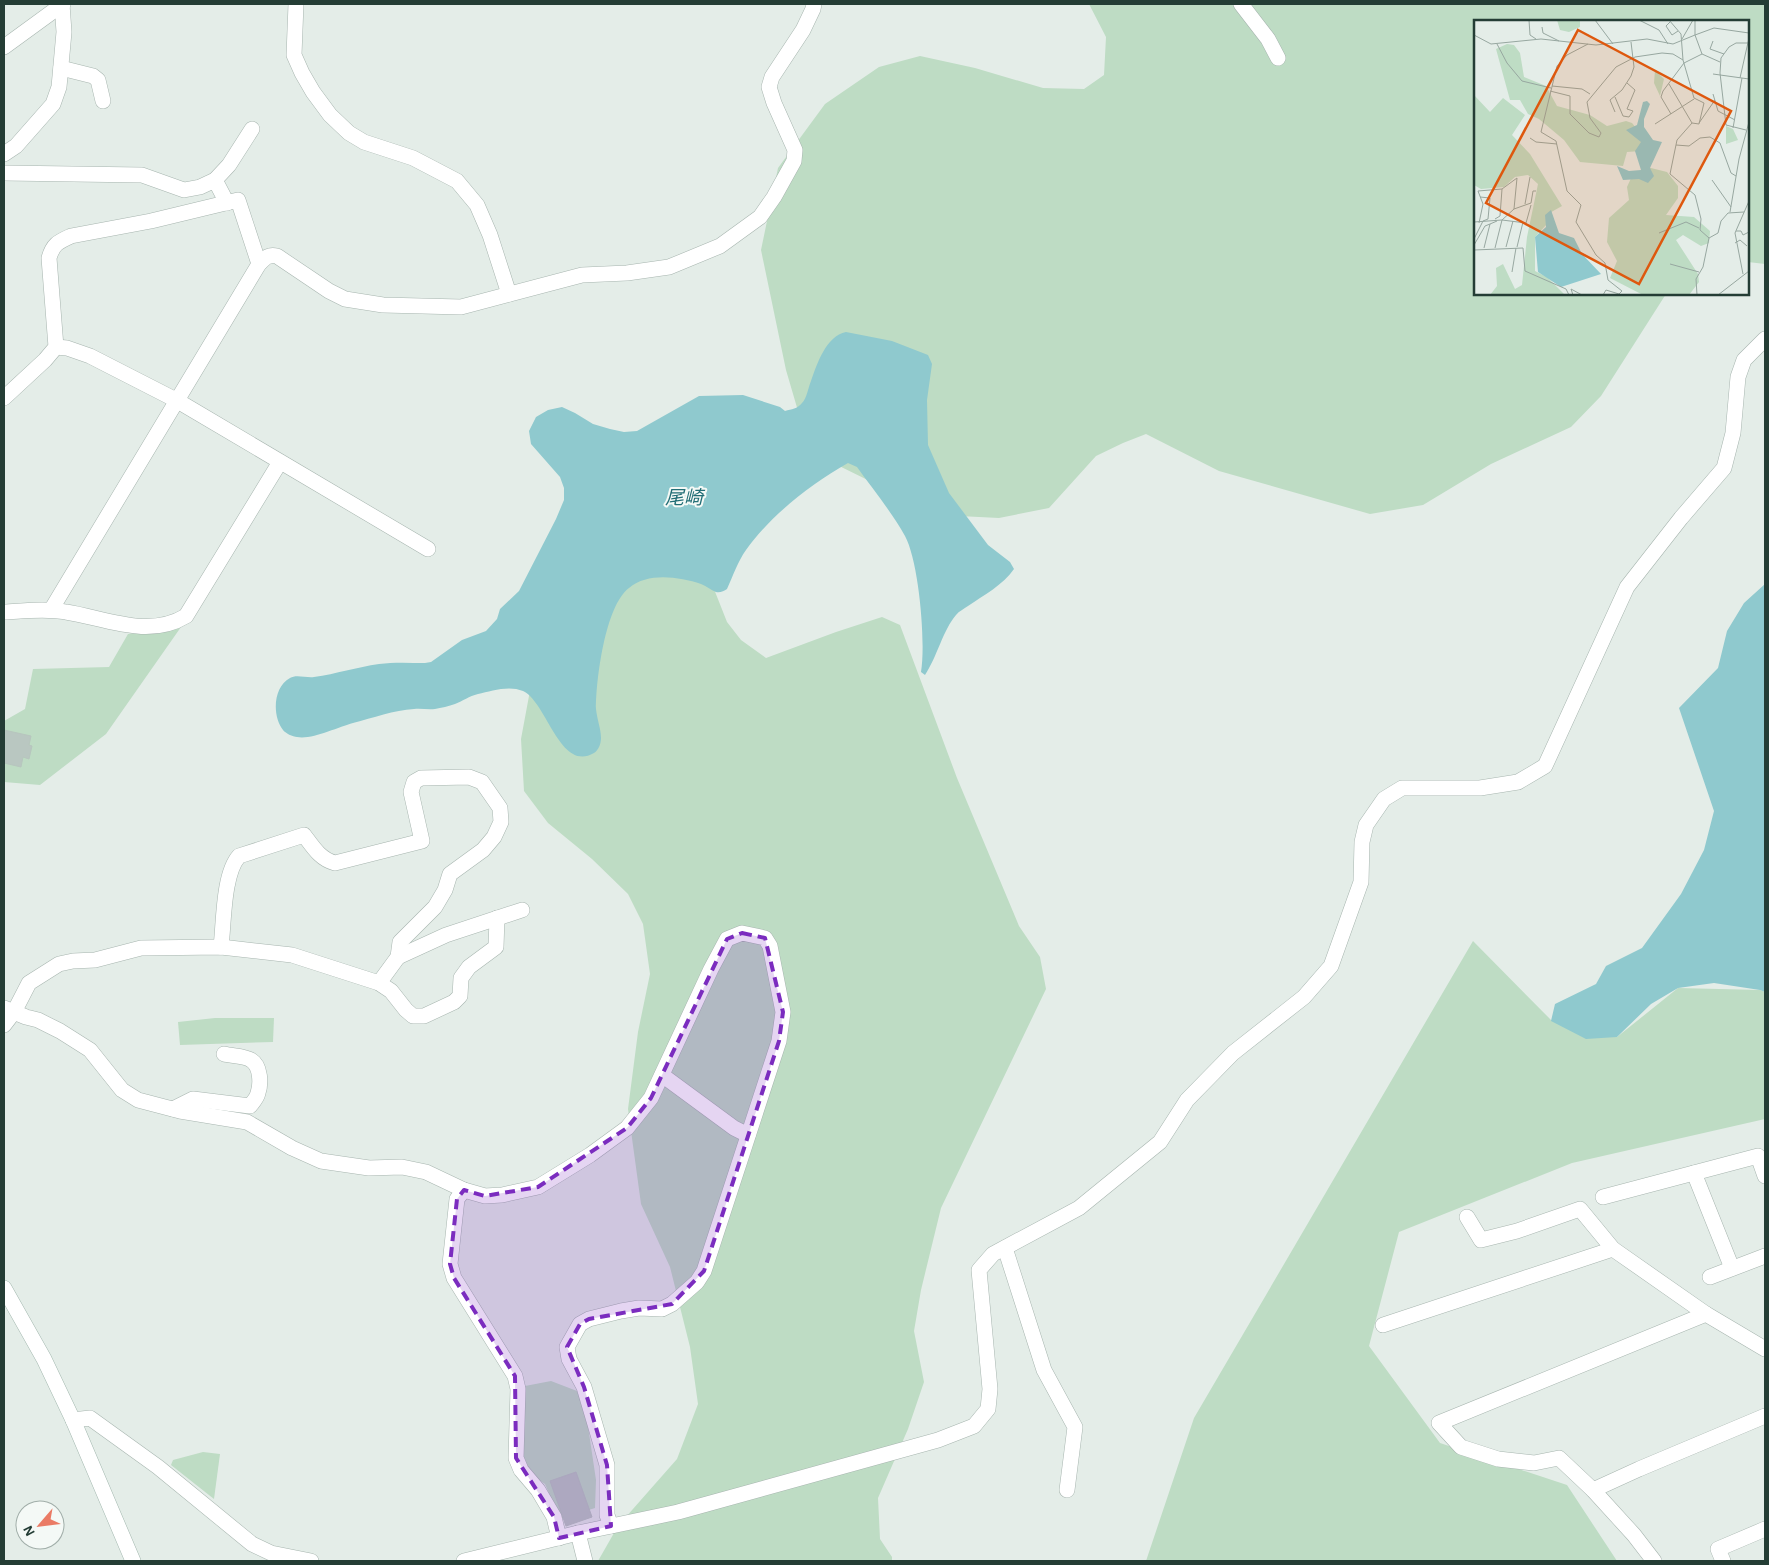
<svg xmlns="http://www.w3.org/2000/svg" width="1769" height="1565" font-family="'Alegreya Sans','Noto Sans JP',sans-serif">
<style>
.green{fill:#bedcc4}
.water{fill:#8fc9ce}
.building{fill:#b9c7c1;stroke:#b7c6be}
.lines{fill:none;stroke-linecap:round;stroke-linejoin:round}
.street-casing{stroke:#a7b5af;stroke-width:16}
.secondary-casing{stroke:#a3b8af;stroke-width:16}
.street{stroke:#fff;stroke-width:15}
.secondary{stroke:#fff;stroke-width:15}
.marked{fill:#7b2cbf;fill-opacity:0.2;stroke:#7b2cbf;stroke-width:4;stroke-dasharray:10 6;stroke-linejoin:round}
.labels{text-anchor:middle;stroke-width:4;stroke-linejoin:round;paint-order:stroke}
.water-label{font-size:19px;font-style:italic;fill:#226e76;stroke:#f4f9f6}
.inset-road{fill:none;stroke:#97a7a0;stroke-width:1}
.view{fill:#de580e;fill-opacity:0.15;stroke:#de580e;stroke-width:2.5}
.inset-edge{fill:none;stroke:#243d35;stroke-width:2.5}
</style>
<rect width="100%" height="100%" fill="#e4ede8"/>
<!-- green -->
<g class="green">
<polygon points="1089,4 1765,4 1765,264 1748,262 1748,21 1475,21 1475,294 1666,294 1601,396 1571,427 1491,464 1423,505 1370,514 1219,471 1146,434 1123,443 1096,456 1049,508 999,518 939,515 829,461 803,428 786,370 761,250 778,168 825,104 879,67 920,56 975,68 1043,88 1084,89 1104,75 1106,37"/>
<polygon points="697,546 727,622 741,640 766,658 836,632 882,617 900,625 957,778 1019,926 1040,957 1046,989 941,1208 921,1290 914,1331 924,1382 908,1429 878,1498 880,1539 892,1557 892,1561 598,1561 618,1526 677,1459 698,1404 690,1347 670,1267 641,1204 628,1109 638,1032 650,974 643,924 628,894 592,859 548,823 524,791 521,739 534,669 569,586"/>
<polygon points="181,627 106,734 40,785 4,782 4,721 25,709 33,669 109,667 128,634"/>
<polygon points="1473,941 1551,1020 1617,1037 1678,988 1760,990 1765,992 1765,1119 1572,1163 1399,1232 1369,1346 1440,1443 1567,1485 1617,1561 1146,1561 1194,1418"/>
<polygon points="215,1018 274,1018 273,1042 180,1045 178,1022"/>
<polygon points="551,1381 577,1391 586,1413 596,1480 595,1508 560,1519 545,1484 536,1478 522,1458 520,1431 525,1386"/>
<polygon points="203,1452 220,1454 214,1499 171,1465 173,1460"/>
</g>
<!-- water -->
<g class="water">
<path d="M846,332L892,341L928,355L932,364L927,400L928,445L949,493L988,545L1010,562L1014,569C1003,585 984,595 968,606C964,609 959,611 956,615C943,630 937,657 925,675L921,672C926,643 919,562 905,536C893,514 872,488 857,467L848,463C810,485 772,514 746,550C738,561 733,576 727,589C724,591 720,593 716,592C711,590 706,586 701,584C679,577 648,572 629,588C605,606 596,680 596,709C597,719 601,729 601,738C601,743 599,750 594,753C560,773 547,702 523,691C509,685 491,691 478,694C469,696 463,701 455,704C449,706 441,708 435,709C428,710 421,708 414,709C394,710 373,718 353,723C338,727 312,740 297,737C293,737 285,733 283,730C272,716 273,687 290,678C296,674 306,678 314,677C336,674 357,667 379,664C394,662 410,663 425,663L431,662L462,640L486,631L497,619L500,609L519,591L556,519L564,500V488L560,477L531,444L529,431L536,417L548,410L562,407L575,413L593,424L610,429L624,432L637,431L699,396L743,395L780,407L785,411C792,409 797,409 802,403C807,398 808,388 811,381C817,364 826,336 846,332Z"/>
<polygon points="1765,584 1765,992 1760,990 1714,983 1678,988 1651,1004 1617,1037 1586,1039 1551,1021 1555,1004 1596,984 1606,966 1642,948 1681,894 1704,850 1714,811 1679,708 1718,668 1727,631 1744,603"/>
</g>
<!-- building -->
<g class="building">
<polygon points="4,730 31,736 29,745 32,746 29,759 23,757 21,767 4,763"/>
<polygon points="576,1472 592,1517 566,1526 550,1481"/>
</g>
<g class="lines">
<!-- street casing -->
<g class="street-casing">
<g id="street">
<polyline points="296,4 294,55 302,73 313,92 330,115 349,133 364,142 413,158 457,181 477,205 490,235 509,294"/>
<polyline points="1241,4 1268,39 1278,58"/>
<polyline points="4,47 63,4"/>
<polyline points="61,68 93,76 98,80 103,101"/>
<polyline points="4,154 16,146 53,104 59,87 64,32 62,4"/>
<polyline points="4,173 142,175 184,190 200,187 215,180 227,203"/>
<polyline points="215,180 229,165 252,129"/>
<polyline points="56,347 67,348 90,356 176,400 428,549"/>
<path d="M4,398L45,360L56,347L49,258C53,244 58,242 71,236L151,221L238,200L259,264"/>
<path d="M51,610L259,264C265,258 268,254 277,256L329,291L345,299L383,305L461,307L582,275L627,273L669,267L720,246L760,217L774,197L794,161L795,150L774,103L769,87L772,77L803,30L813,9L814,4"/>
<path d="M4,612C24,611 46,608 66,612C105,618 148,639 186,616L280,462"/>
<path d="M221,947C224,922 223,874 239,856L304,835C313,847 320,859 335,863L422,841L411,792L414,782L421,778L469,777L482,782L500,808L501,822L494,837L483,850L450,874L445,890L435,907L400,942L398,957L379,983"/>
<polyline points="398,957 446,935 522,910"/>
<polyline points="4,1008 26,1017 38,1020 60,1031 90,1050 122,1090 138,1100 180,1111 247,1122 292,1148 321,1161 369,1168 402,1167 426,1172 464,1190 485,1196 502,1195 538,1187 590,1155 627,1128 651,1098 711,969 727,939 742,933 765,938 770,946 783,1012 779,1041 704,1271 697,1282 672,1304 662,1309 639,1308 621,1311 589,1319 580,1324 567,1347 569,1359 584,1387 607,1465 607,1515 611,1526"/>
<polyline points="4,1025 14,1012 29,983 59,964 73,961 95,960 141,948 221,947 292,955 379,983 391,991 406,1010 413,1016 424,1016 454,1002 460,996 461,978 469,967 496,947 497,918"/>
<polyline points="662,1075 734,1128 748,1135"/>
<path d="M173,1109L193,1099L250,1106C253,1102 257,1098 258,1093C261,1084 261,1066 251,1060C245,1056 232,1056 224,1054"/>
<polyline points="1694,1173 1732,1268"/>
<polyline points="464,1190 457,1199 450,1264 454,1278 515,1376 518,1389 516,1458 521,1470 538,1490 554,1517 559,1538"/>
<polyline points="1603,1197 1758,1156 1765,1176"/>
<polyline points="1467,1217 1481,1240 1517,1231 1580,1209 1613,1249 1706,1314"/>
<polyline points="1005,1248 1044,1370 1075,1427 1067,1490"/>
<polyline points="1710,1277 1765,1256"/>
<polyline points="1383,1325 1613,1249"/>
<polyline points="1765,1349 1706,1314 1439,1423 1461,1447 1498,1459 1534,1463 1559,1458 1593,1490 1639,1469 1765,1416"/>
<polyline points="73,1420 90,1418 158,1467 252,1544 271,1553 311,1561"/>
<polyline points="1593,1490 1634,1535 1654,1561"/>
<polyline points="578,1533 585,1561"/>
<polyline points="464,1561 578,1533 678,1512 938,1440 974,1426 988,1409 990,1389 979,1270 993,1254 1079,1208 1160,1142 1187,1100 1233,1053 1304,997 1331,966 1361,882 1362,842 1366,825 1384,799 1402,788 1480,788 1518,782 1545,766 1627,587 1681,518 1724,468 1733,433 1738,377 1744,360 1765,339"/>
<polyline points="1723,1561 1718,1549 1765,1529"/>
</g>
</g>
<!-- secondary casing -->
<g class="secondary-casing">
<polyline id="secondary" points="4,1288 44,1359 73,1420 133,1561"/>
</g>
<!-- street -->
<use href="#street" class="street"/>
<!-- secondary -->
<use href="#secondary" class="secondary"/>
</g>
<!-- marked area -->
<path class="marked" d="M742,933L765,938L783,1012L779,1041L704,1271L672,1304L589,1319L580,1324L567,1347L584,1387L607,1465L611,1526L559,1538L554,1517L516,1458L515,1376L454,1278L450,1264L457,1199L464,1190L485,1196L538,1187L627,1128L651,1098L727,939Z"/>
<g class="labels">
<!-- water labels -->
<g class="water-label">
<text x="684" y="504">尾崎</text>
</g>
</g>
<!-- overview -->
<g transform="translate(1474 20)">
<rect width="275" height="275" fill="#e4ede8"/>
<path d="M106,0V7L95,12L86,10L83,0ZM33,24L40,25L46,33L50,57L72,66L83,86L116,95L133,106L152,101L158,103L173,121L167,131L153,132L149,146L106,142L90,120L65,99L54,94L46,80H36L22,29ZM181,50L190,59L186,76L180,63ZM0,75L16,92L29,78L51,95L38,115L56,134L88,186L72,195L73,204L61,217V251L73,257L91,275H16L23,266L22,248L29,244L41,269L48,265L53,217L64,164L54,155L41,157L30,167L7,169L0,165ZM252,106L259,109L264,120L252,124ZM173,147L193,152L204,166V178L192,195L220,197L236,211L235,223L227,226L209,215L202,220L224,254L225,262L215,275H169L136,258L143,241L133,222L135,198L155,180L153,167L158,156Z" fill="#bedcc4"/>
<path d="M173,81L176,84L170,99V107L179,120L188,122L176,148L180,156L174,163L165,159L149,160L143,146L155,151L167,150L161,131L167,122L152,110L163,105L169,82ZM77,190L85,213L100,218L108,234L127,254L87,267L64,252L61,217L72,207L71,195Z" fill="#8fc9ce"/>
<path class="inset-road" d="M55,0L56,15L62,19M121,0L139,24M165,0L185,10L194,24M221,0V15L240,8L275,13M196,2L192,6L198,15L204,11M68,7L69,13L85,21M0,15L17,24L67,19L122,25L173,19L199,24L221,15L228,34L246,42M208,19L219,0M239,21L236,29L250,34M23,24L33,43L48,61L77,68M114,24L93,35L83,46L67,112L82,121L93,171L107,185L102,202L122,235L131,243L134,260L148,271L145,274L132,270L129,275M239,54L275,59M266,58L275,18M195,64L218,103L225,104L230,83L220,78L209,40L207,14L195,0M78,66L108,69L116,74M76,71L96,76V94L115,113L125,117L127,113L116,98L113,82L142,47L161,37L188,33L199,34L209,40M239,74L244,91L261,100M141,77L149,96L155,97L159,91L153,89L161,70L153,63M141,92L136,80L148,70L157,56L160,47L157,22M197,94L187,77L189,71L210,43L228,34M218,103L203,120L196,154L221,175L227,199L226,210L235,218M225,103L241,80M181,104L220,79M259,108L268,58M272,110L252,105L246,53L247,38L255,27L262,23H275M56,118L62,122L83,124M202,125L215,126L226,118L236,117L246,123L257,153L262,156M238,160L257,187M51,184L56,157M40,189L57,183L59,171H62M256,192L265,139L275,102M21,199L26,196L28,169L43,158M0,202L28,200L52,203L57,185M5,203L9,184L4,171L28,169M262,211H267L269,215L275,212M185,213L212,202L225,208M0,219L9,201L14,199L16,178L6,177M261,223L266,220L273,226M0,225L11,206L16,204M32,227L39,201M43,227L49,202M10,228L16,204L23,201M21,228L28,200L40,189L43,158M0,230L49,228L51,251L92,269L95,275M196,244L225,252M38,252L42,228M269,254L261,213L275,181M99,275L97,269L108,275M223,275L222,259L229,247L235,218L244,213L247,201L254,193L270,192M244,275L275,251"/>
<path class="view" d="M104,10L257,91L165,264L12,183Z"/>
<rect width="275" height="275" class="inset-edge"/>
</g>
<!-- border -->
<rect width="1769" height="1565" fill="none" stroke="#243d35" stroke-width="10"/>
<!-- north arrow -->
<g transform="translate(40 1525) rotate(242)"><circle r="24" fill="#f4f9f6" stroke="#a1aea9"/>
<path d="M0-4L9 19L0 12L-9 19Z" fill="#ea7b65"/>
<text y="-8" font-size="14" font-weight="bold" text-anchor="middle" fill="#243d35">N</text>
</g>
</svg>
